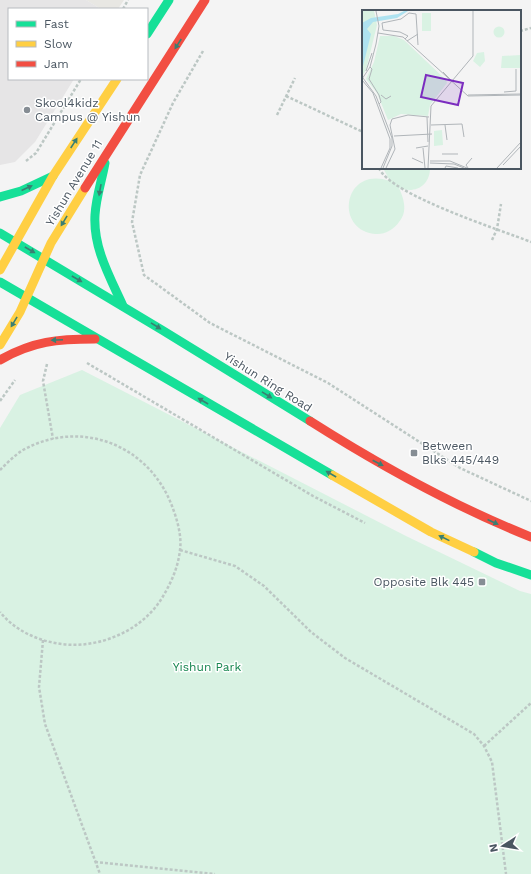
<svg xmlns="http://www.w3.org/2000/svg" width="531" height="874" font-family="'Work Sans',sans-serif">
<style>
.commercial{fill:#e8e7e3}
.education{fill:#e6e5e6}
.green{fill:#d9f2e3}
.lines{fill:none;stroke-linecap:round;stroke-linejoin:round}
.path{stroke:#bcc7c4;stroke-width:2.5;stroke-dasharray:3 2;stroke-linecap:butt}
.fast{stroke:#16e098;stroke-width:9}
.slow{stroke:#ffcf43;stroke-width:9}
.jam{stroke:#f24e42;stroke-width:9}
.oneway{fill:#3a7f72}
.poi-dot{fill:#868d94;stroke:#fff;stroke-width:1.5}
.labels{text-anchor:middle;stroke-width:3;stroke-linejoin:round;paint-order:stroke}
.poi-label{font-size:12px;fill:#4a5661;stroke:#fff;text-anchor:start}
.street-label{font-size:12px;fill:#4a5661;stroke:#fff}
.park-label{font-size:12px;fill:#17864f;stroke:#fff}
.inset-road{fill:none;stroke:#b0b5b9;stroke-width:1}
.view{fill:#7b2cbf;fill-opacity:0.15;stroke:#7b2cbf;stroke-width:2}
.inset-edge{fill:none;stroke:#4a5661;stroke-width:2}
</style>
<rect width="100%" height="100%" fill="#f4f4f4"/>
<!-- commercial -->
<polygon class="commercial" points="86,0 124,0 118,9 101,9"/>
<!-- education -->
<polygon class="education" points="0,0 86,0 101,9 9,9 9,79 74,79 35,142 15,162 0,165"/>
<!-- green -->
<g class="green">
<path d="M383,168H430C430,186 415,194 399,188C404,199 408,212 399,222C394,229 385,235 375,234C334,230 343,165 390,181Z"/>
<polygon points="82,370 406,536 520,591 531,594 531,874 0,874 0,428 20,395"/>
</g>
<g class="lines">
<!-- path -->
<g class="path">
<polyline points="123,9 128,0"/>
<polyline points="520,31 531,28"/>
<polyline points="203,51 173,103 140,175 132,222 144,275 210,323 328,383 460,468 531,501"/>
<polyline points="286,96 363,132"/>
<polyline points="277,115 295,78"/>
<polyline points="26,161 36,153 81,79"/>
<path d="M379,168C390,195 501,230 531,242"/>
<polyline points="492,240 497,229 501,204"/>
<polyline points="87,363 313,496 365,523"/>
<polyline points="47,364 43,381 53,439"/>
<polyline points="0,401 15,380"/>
<path d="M0,470C7,463 15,455 23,450C81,418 149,445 172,506C177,519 182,536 180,550C178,568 171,583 162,598C146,624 117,640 87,644C56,648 20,637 0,612"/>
<polyline points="180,550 235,566 264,586 311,632 345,658 474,734 484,746 492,762 506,874"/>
<polyline points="43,640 39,687 45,724 100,874"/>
<polyline points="484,746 531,703"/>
<polyline points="95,862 215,874"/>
</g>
<!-- fast -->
<g class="fast">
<polyline points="147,34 169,0"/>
<path d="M105,163C102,180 96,197 95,215C93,248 110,277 123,306"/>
<polyline points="0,197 21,191 53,176"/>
<polyline points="0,233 162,330 310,421"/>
<polyline points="0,282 332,475"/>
<polyline points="474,552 496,563 531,575"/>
</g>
<!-- slow -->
<g class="slow">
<polyline points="0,270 53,176 117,79"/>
<polyline points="0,345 20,312 51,243 85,188"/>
<polyline points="332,475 431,532 474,552"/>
</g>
<!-- jam -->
<g class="jam">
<polyline points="85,188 205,0"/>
<path d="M0,360C33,341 58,339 95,339"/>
<path d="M310,421C381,466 453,506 531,537"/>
</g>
</g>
<!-- one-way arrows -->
<defs><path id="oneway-solid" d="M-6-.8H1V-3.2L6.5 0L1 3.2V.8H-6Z"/></defs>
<g class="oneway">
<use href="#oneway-solid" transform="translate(178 44) rotate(123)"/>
<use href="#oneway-solid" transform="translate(74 143) rotate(-57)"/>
<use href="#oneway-solid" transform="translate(27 188) rotate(-25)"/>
<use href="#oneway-solid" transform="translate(100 190) rotate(100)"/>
<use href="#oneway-solid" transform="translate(64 221) rotate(121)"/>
<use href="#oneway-solid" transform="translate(30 250) rotate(30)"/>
<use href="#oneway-solid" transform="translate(77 279) rotate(30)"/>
<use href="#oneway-solid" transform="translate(14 322) rotate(121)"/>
<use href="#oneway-solid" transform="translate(156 326) rotate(32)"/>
<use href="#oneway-solid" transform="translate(57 340) rotate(177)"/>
<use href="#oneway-solid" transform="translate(267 395) rotate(32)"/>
<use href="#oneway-solid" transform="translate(203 401) rotate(-150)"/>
<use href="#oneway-solid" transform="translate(378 463) rotate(27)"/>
<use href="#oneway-solid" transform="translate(331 474) rotate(-150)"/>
<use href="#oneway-solid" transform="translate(493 522) rotate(25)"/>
<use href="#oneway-solid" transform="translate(444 538) rotate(-154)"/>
</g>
<!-- markers -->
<g class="poi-dot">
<circle cx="27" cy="110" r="4"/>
<rect x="410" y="449" width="8" height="8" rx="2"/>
<rect x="478" y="578" width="8" height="8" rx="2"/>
</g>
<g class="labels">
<!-- poi labels -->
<g class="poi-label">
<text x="35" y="107">Skool4kidz<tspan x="35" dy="14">Campus @ Yishun</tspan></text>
<text x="422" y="450">Between<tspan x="422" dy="14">Blks 445/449</tspan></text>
<text x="474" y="586" text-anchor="end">Opposite Blk 445</text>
</g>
<!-- street labels -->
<g class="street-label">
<text transform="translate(74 183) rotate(-59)" y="4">Yishun Avenue 11</text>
<text transform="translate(268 382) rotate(32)" y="4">Yishun Ring Road</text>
</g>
<!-- park labels -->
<g class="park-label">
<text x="207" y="671">Yishun Park</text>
</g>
</g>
<!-- overview -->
<g transform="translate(362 10)">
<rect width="159" height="159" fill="#f4f4f4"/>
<path d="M0,1H12L15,15L4,60L0,66ZM60,3H69V21H60ZM131.5 22a5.5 5.5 0 1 1 11 0a5.5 5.5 0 1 1-11 0ZM18,26H32L42,30L84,70L85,73L68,95L66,106L39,104L26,110L15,83L4,69L12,52ZM122,42L123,51L118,57L111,51L115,43ZM159,45V58H139L140,46ZM80,120L81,135L72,136V121Z" fill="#d9f2e3"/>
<path d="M42,1H46L35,8L11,12L5,19L9,24L0,60V13L9,8L36,4Z" fill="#aee2f0"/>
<path class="inset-road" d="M16,23L41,27L106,86L159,85M43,29L46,26L38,22L21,20L20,13L39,9L47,3L54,4L56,35M45,31L56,24M8,57L10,59L7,69L17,85L19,92L17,94M4,61L10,43M81,62L91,72M1,68L14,86L30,128V136L21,158M0,69L8,57L14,34L17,16L14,1M0,70L11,83L28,129V138L19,158M142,82L154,81V59M19,85L24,89L29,86M106,85L159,84M65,107L66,132M69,115L100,114L102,127M83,115L85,130M32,126L70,124M54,138L66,136M61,138L63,158M80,144H96M50,148L61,153M68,151H88L105,158M68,153L92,154L102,158M141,155L159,136M24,158L33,139L28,115L30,109L46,105L67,107M66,158L69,96L111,46V1M83,158L84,156L96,158M106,158L104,155L110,148M135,158L159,132"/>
<path class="view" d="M64,65L101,73L96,95L59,87Z"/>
<rect width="159" height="159" class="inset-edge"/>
</g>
<!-- legend -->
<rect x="8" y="8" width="140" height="72" fill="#ffffff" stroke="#b7bbc0"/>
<rect x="16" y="21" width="20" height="6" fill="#16e098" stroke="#b7bbc0"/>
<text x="44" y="28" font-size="12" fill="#4a5661">Fast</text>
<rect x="16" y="41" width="20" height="6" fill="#ffcf43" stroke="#b7bbc0"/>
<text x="44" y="48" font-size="12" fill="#4a5661">Slow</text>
<rect x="16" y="61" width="20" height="6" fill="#f24e42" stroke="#b7bbc0"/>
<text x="44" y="68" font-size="12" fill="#4a5661">Jam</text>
<!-- north arrow -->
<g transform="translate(503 846) rotate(258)" stroke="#ffffff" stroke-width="3" paint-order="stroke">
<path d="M0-3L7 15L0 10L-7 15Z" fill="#4a5661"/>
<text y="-6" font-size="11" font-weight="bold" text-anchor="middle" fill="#4a5661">N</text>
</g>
</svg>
